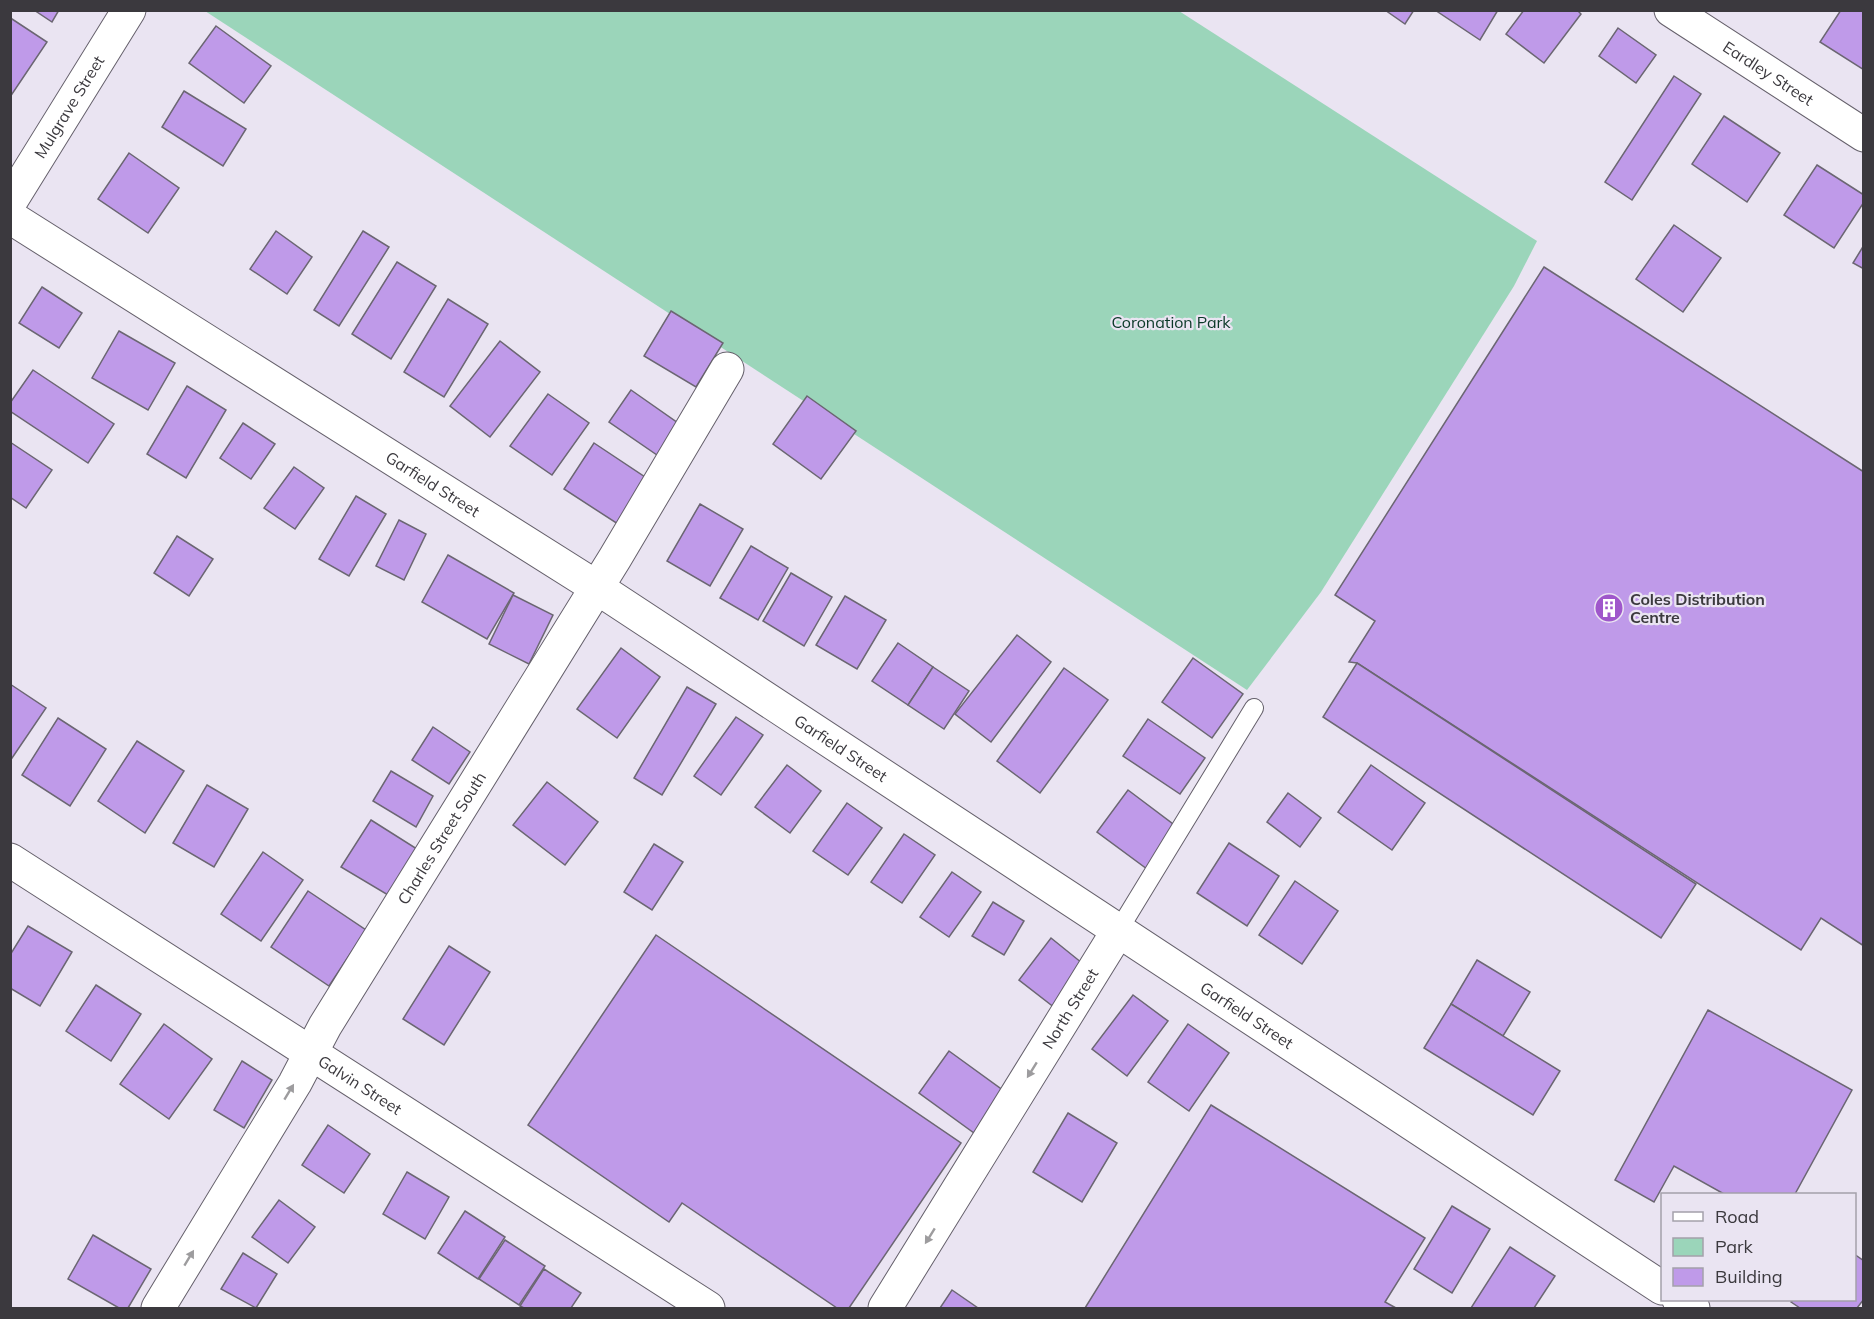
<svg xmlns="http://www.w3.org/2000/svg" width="1874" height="1319" font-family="Mulish,sans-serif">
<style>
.green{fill:#9bd5ba}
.building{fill:#bf9ae9;stroke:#6b6672;stroke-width:1.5}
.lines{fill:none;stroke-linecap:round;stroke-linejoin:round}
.service-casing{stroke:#65606b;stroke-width:20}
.minor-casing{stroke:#65606b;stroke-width:35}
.tertiary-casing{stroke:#65606b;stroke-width:35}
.service{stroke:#fff;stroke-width:18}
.minor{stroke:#fff;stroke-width:33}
.tertiary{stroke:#fff;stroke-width:33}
.oneway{fill:#9d9c9e}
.labels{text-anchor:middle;stroke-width:4.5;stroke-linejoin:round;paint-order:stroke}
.street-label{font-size:16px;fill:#3b393e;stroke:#eae4f2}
.park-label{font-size:16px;fill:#093827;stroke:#eae4f2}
.poi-label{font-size:16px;font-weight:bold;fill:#3b393e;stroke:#eae4f2;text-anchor:start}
</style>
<rect width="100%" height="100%" fill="#eae4f2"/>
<!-- green -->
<polygon class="green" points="205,11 1179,11 1537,241 1514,286 1321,592 1247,690"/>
<!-- building -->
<g class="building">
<polygon points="34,10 59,10 52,22"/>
<polygon points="1385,10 1414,10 1405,24"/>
<polygon points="1435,10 1498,10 1480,40"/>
<polygon points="1524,10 1577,10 1581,14 1544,63 1506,34"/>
<polygon points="1841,10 1864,10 1864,70 1820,42"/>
<polygon points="12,19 47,42 10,97 10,21"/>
<polygon points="216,26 271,66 244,103 189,63"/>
<polygon points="1618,28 1656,55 1636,83 1599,56"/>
<polygon points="1674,76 1701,94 1632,200 1605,182"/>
<polygon points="184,91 246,129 223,166 162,127"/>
<polygon points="1724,116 1780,153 1747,202 1692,164"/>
<polygon points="129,153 179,188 148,233 98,199"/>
<polygon points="1817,165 1864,195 1864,202 1834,248 1784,215"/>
<polygon points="1674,225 1721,258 1683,312 1636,279"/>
<polygon points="276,231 312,257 287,294 250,269"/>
<polygon points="363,231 389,247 339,326 314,310"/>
<polygon points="1864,245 1864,269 1853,263"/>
<polygon points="397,262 436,286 391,359 352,334"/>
<polygon points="1544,267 1864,472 1864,946 1821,918 1801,950 1357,663 1349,662 1375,621 1335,595"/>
<polygon points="42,287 82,313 59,348 19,323"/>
<polygon points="448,299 488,324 444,397 404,372"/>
<polygon points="671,311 723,343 696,387 644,356"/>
<polygon points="119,331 175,363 148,410 92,378"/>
<polygon points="500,341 540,372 490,437 450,406"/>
<polygon points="33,370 114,424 88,463 10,411 10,403"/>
<polygon points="187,386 226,410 186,478 147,454"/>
<polygon points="631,390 678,423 657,455 609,422"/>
<polygon points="548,394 589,423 552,475 510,446"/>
<polygon points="807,396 856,431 821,479 773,444"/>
<polygon points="243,423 275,444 251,479 220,458"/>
<polygon points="10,442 52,470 26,508 10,497"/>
<polygon points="594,443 651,481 621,526 564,489"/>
<polygon points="294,467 324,488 295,529 264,508"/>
<polygon points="356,496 386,514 349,576 319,559"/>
<polygon points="700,504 743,529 710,586 667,561"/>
<polygon points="399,520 426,534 404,580 376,566"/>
<polygon points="177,536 213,559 189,596 154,573"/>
<polygon points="751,546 788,568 758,620 720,598"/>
<polygon points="448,555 514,593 487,639 422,602"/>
<polygon points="791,573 832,597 804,646 763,621"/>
<polygon points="513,595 553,615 529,664 489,644"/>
<polygon points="845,596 886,620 857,669 816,645"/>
<polygon points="1017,635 1051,662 991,742 955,714"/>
<polygon points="898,643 933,667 908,705 872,681"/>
<polygon points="621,648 660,677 617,738 577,709"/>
<polygon points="1193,658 1243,694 1212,738 1162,702"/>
<polygon points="1357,663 1696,884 1661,938 1323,717"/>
<polygon points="933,667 969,691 944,729 908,705"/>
<polygon points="1064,668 1108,700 1040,793 997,761"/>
<polygon points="10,684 46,708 10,761"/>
<polygon points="687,687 716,704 662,795 634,778"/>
<polygon points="736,717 763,735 721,795 694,776"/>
<polygon points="58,718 106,749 70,806 22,775"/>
<polygon points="1148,719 1205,758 1180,794 1123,756"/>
<polygon points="433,727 470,752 449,784 412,760"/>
<polygon points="137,741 184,771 145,833 98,801"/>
<polygon points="787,765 821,791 790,833 755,807"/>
<polygon points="1371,765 1425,803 1392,850 1338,812"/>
<polygon points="391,771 433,796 416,827 373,801"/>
<polygon points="547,782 598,822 565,865 513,825"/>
<polygon points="207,785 248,809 214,867 173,843"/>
<polygon points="1128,790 1177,827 1147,869 1097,832"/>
<polygon points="1288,793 1321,818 1300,847 1267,822"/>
<polygon points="847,803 882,828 848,875 813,851"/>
<polygon points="371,820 417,849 388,895 341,867"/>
<polygon points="904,834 935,855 902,903 871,882"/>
<polygon points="1229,843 1279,876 1247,926 1197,893"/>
<polygon points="654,844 683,862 652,910 624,892"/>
<polygon points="263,852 303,880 261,941 221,914"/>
<polygon points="952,872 981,892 949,937 920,917"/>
<polygon points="1295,881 1338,911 1302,964 1259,935"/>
<polygon points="308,891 366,930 329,986 271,947"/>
<polygon points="993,902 1024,921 1004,955 972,936"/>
<polygon points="28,926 72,952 40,1006 10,988 10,955"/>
<polygon points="656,935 961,1143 849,1308 837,1308 682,1203 669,1222 528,1125"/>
<polygon points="1051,938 1087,967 1055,1008 1019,980"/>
<polygon points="449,946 490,972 444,1045 403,1019"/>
<polygon points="1477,960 1530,992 1503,1036 1451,1004"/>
<polygon points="96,985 141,1014 111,1061 66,1031"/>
<polygon points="1133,995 1168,1021 1127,1076 1092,1049"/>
<polygon points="1451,1004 1560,1071 1533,1115 1424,1048"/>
<polygon points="1708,1010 1852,1090 1795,1194 1724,1194 1674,1166 1654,1202 1615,1180"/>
<polygon points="164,1024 212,1059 169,1119 120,1084"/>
<polygon points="1188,1024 1229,1053 1189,1111 1148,1082"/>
<polygon points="949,1051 1004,1091 974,1133 919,1093"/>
<polygon points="242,1061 272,1080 244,1128 214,1110"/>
<polygon points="1211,1105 1425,1238 1385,1302 1396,1308 1085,1308"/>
<polygon points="1068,1113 1117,1143 1082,1202 1033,1172"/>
<polygon points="328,1125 370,1154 344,1193 302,1165"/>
<polygon points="407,1172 449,1197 425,1239 383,1214"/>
<polygon points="279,1200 315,1227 288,1263 252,1237"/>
<polygon points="1452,1206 1490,1229 1452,1293 1414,1269"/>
<polygon points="465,1211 505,1237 478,1279 438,1253"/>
<polygon points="93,1235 151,1269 128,1308 119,1308 68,1279"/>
<polygon points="505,1240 545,1266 519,1305 479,1279"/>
<polygon points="1510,1247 1555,1276 1534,1308 1471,1308"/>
<polygon points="243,1253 277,1274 256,1308 221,1289"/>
<polygon points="1854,1254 1864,1261 1864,1299 1857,1308 1800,1308 1791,1302 1793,1300 1854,1300"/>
<polygon points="544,1269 581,1293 571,1308 524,1308 520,1306"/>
<polygon points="952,1290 978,1308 940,1308"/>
</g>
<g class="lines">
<!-- service casing -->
<g class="service-casing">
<polyline id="service" points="1118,931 1254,708"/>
</g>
<!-- minor casing -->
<g class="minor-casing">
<g id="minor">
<path id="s1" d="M1671,10L1864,135"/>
<path id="s2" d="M10,217L596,587L1662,1288"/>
<path id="s3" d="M10,860L708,1308"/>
<polyline points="1679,1300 1693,1308"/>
<path id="s4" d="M158,1308L295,1083L325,1026L615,558L727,369"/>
<path id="s5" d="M885,1308L1118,931"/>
</g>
</g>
<!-- tertiary casing -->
<g class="tertiary-casing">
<g id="tertiary">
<path id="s6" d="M10,202L129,10"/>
</g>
</g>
<!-- service -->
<use href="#service" class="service"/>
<!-- minor -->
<use href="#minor" class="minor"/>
<!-- tertiary -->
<use href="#tertiary" class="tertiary"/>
</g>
<!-- one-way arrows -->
<defs><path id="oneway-solid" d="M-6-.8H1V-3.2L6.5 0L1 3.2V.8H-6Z" transform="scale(1.5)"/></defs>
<g class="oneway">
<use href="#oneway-solid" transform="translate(1032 1070) rotate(122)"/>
<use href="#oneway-solid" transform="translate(289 1092) rotate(-59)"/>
<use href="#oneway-solid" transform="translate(930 1236) rotate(122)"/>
<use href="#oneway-solid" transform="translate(189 1258) rotate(-59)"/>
</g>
<!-- icons -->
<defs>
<g id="building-disc" transform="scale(1.5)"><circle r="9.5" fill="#9f57cb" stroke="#eae4f2"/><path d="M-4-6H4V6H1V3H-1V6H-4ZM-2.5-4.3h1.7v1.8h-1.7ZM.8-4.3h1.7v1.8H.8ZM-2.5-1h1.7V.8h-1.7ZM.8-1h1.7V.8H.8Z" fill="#fff"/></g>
</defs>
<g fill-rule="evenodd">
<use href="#building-disc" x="1609" y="608"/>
</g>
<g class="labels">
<!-- street labels -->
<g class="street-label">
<text dy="6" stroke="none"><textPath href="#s1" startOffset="116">Eardley Street</textPath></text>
<text dy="6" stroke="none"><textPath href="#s6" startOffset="112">Mulgrave Street</textPath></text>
<text dy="6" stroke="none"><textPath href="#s2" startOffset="500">Garfield Street</textPath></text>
<text dy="6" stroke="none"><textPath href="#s2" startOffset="986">Garfield Street</textPath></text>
<text dy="6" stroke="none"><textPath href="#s4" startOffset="549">Charles Street South</textPath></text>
<text dy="6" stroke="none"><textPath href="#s5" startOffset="352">North Street</textPath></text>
<text dy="6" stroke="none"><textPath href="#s2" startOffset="1472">Garfield Street</textPath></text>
<text dy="6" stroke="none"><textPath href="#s3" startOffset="416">Galvin Street</textPath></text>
</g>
<!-- park labels -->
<g class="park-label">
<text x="1171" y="328">Coronation Park</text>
</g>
<!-- poi labels -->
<g class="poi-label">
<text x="1630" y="605">Coles Distribution<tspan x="1630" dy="18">Centre</tspan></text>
</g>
</g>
<!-- border -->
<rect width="1874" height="1319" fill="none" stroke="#3b393e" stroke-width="24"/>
<!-- legend -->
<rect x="1661" y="1193" width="195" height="108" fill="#eae4f2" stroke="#a4a0aa" stroke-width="1.5"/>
<rect x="1673" y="1212" width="30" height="9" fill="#ffffff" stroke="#a4a0aa" stroke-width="1.5"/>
<text x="1715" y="1223" font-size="18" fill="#3b393e">Road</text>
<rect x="1673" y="1238" width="30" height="18" fill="#9bd5ba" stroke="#a4a0aa" stroke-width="1.5"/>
<text x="1715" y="1253" font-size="18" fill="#3b393e">Park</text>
<rect x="1673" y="1268" width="30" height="18" fill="#bf9ae9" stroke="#a4a0aa" stroke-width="1.5"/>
<text x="1715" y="1283" font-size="18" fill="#3b393e">Building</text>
</svg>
